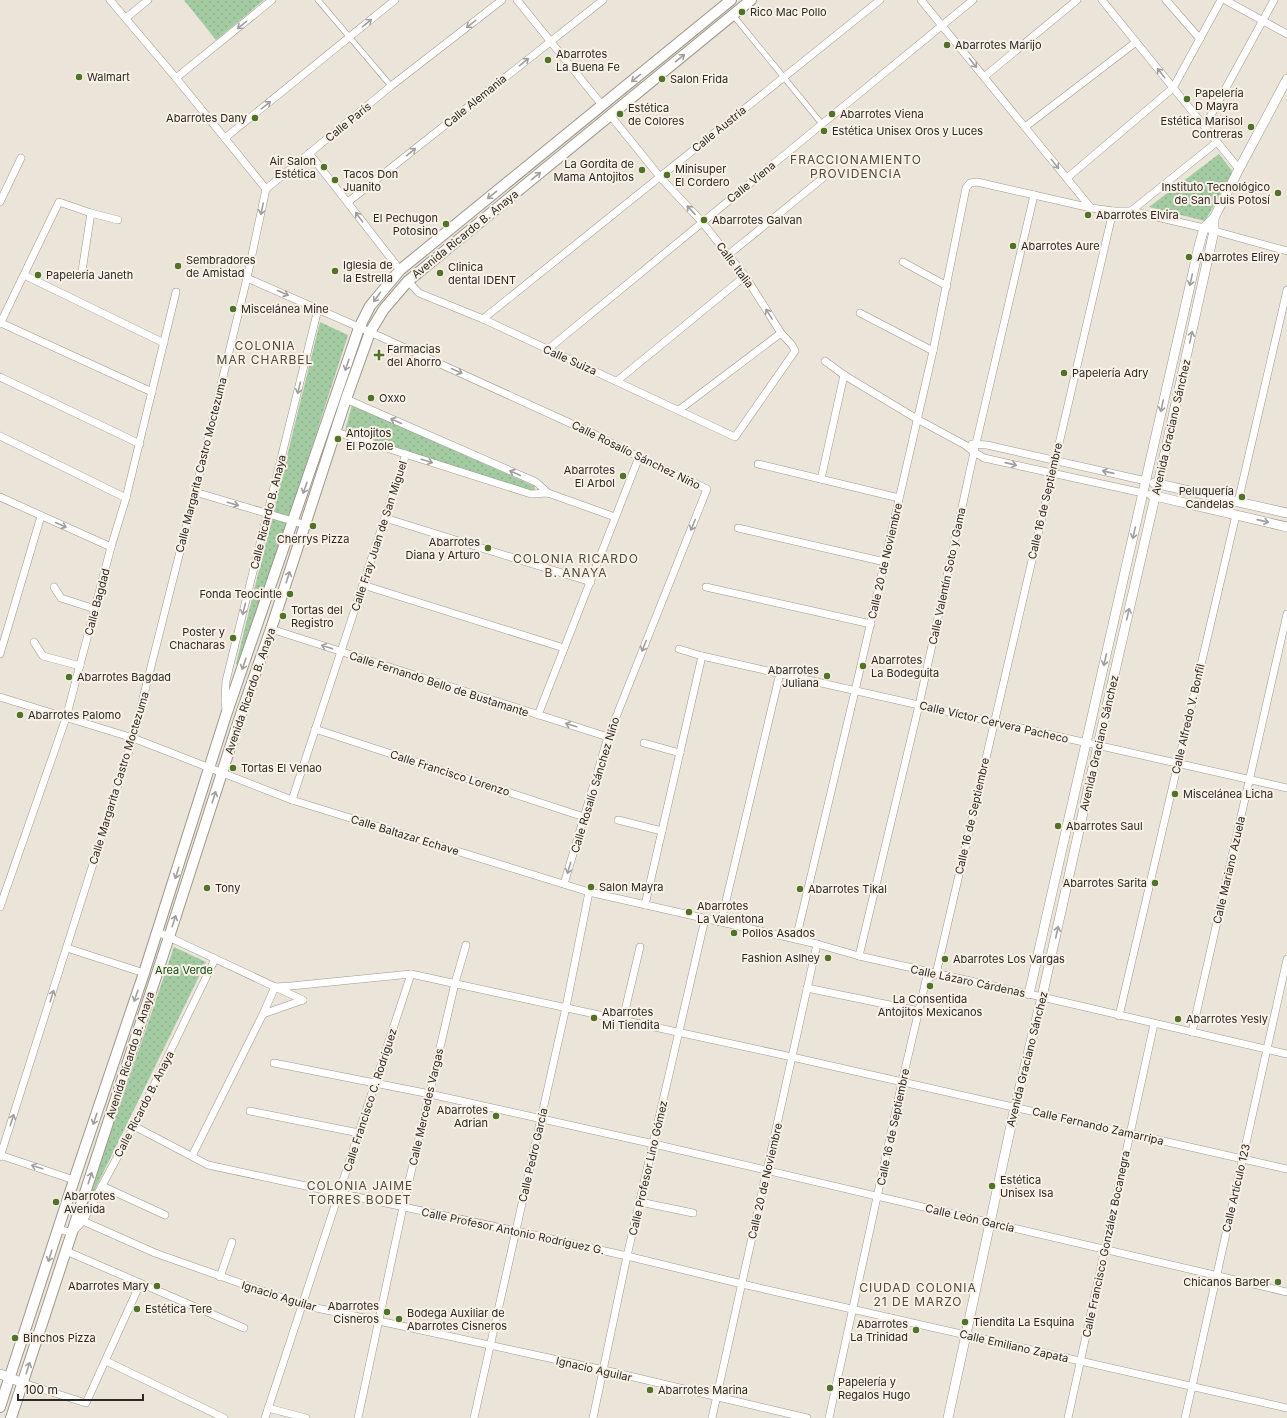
<svg xmlns="http://www.w3.org/2000/svg" width="1287" height="1418" font-family="Inter,sans-serif">
<style>
.grass{fill:url(#grass-dots)}
.lines{fill:none;stroke-linecap:round;stroke-linejoin:round}
.pedestrian-casing{stroke:#9e978d;stroke-width:6}
.minor-casing{stroke:#9e978d;stroke-width:8}
.tertiary-casing{stroke:#9e978d;stroke-width:10}
.secondary-casing{stroke:#9e978d;stroke-width:12}
.pedestrian{stroke:#fff;stroke-width:5}
.minor{stroke:#fff;stroke-width:7}
.tertiary{stroke:#fff;stroke-width:9}
.secondary{stroke:#fff;stroke-width:10}
.oneway{stroke:#a09f9d}
.poi-dot{fill:#517229;stroke:#f9f1e6;stroke-width:1.5}
.labels{text-anchor:middle;stroke-width:4;stroke-linejoin:round;paint-order:stroke}
.poi-label{font-size:11px;fill:#2c2925;stroke:#f9f1e6;text-anchor:start}
.street-label{font-size:11px;fill:#2c2925;stroke:#f9f1e6}
.park-label{font-size:11px;fill:#0c4d13;stroke:#f9f1e6}
.neighbourhood-label{font-size:12px;letter-spacing:1px;fill:#504a41;stroke:#f9f1e6}
</style>
<defs>
<pattern id="grass-dots" width="8" height="8" patternUnits="userSpaceOnUse"><rect width="8" height="8" fill="#a2cba1"/><path d="M2 2h.1M6 6h.1" fill="none" stroke="#8cae8a" stroke-width="1.8" stroke-linecap="round"/></pattern>
</defs>
<rect width="100%" height="100%" fill="#ebe4d9"/>
<!-- grass -->
<g class="grass">
<polygon points="184,0 264,0 216,40"/>
<polygon points="1219,154 1233,172 1205,221 1149,207"/>
<polygon points="320,322 348,335 241,666 236,664"/>
<polygon points="352,405 534,486 535,490 532,492 345,431"/>
<polygon points="174,947 206,962 83,1214"/>
</g>
<g class="lines">
<!-- pedestrian casing -->
<g class="pedestrian-casing">
<g id="pedestrian">
<polyline points="318,0 391,86"/>
<polyline points="733,15 822,124"/>
</g>
</g>
<!-- minor casing -->
<g class="minor-casing">
<g id="minor">
<polyline points="110,0 176,78 266,189"/>
<polyline points="517,0 602,105"/>
<polyline points="921,0 1091,208"/>
<polyline points="1102,0 1239,169"/>
<polyline points="1166,0 1200,39"/>
<polyline points="1225,0 1287,34"/>
<polyline points="126,18 148,0"/>
<polyline points="984,77 1077,0"/>
<polyline points="176,78 272,0"/>
<polyline points="1205,126 1274,0"/>
<polyline points="1025,127 1136,42"/>
<polyline points="225,138 395,0"/>
<polyline points="309,153 400,270"/>
<polyline points="1067,178 1173,88 1221,0"/>
<polyline points="0,202 21,158"/>
<polyline points="348,202 603,0"/>
<polyline points="1131,211 1217,142"/>
<polyline points="728,255 829,173"/>
<polyline points="903,262 947,286"/>
<polyline points="82,271 91,213"/>
<polyline points="24,275 164,343"/>
<polyline points="247,278 370,332 594,434 639,457 707,489 608,737 564,884"/>
<polyline points="408,281 419,293 483,319 735,437 795,351 792,345 781,333 745,276 702,222 660,177 610,115"/>
<polyline points="860,313 933,351"/>
<polyline points="483,319 880,0"/>
<polyline points="1,323 152,392"/>
<polyline points="0,324 59,202 91,213 118,220"/>
<polyline points="547,350 973,0"/>
<polyline points="825,361 844,375 917,419 965,445 974,452 984,458 1143,493"/>
<polyline points="0,377 140,444"/>
<polyline points="617,381 745,276"/>
<polyline points="346,399 536,482 548,493"/>
<polyline points="679,410 781,333"/>
<polyline points="336,432 531,494 548,493 615,517"/>
<polyline points="0,436 126,498"/>
<polyline points="972,444 987,445 1146,481"/>
<polyline points="758,464 899,498"/>
<polyline points="821,479 844,375"/>
<polyline points="195,492 306,525"/>
<polyline points="0,497 111,547"/>
<polyline points="1238,502 1287,290"/>
<polyline points="385,518 591,582"/>
<polyline points="738,528 885,562"/>
<polyline points="363,585 564,648"/>
<polyline points="54,587 61,598 95,609"/>
<polyline points="706,587 871,624"/>
<polyline points="271,629 608,737"/>
<polyline points="34,642 43,656 80,666"/>
<polyline points="679,649 702,656 1287,788"/>
<polyline points="0,654 41,516"/>
<polyline points="0,697 133,738 292,800 589,892 817,944 859,956 1029,994 1287,1054"/>
<polyline points="226,711 225,700 226,681 318,309"/>
<polyline points="538,715 639,457"/>
<polyline points="315,729 584,817"/>
<polyline points="644,743 680,753"/>
<polyline points="292,800 406,454"/>
<polyline points="618,820 662,831"/>
<polyline points="645,905 702,656"/>
<polyline points="0,907 66,718 111,547 126,498 176,292"/>
<polyline points="721,922 780,673"/>
<polyline points="158,932 303,1000"/>
<polyline points="796,939 855,691 933,351 966,188 970,183 977,182 1091,208 1113,211 1131,211 1204,228 1287,251"/>
<polyline points="67,948 144,973"/>
<polyline points="859,956 919,705 974,452 1034,195"/>
<polyline points="807,988 919,1011"/>
<polyline points="263,1014 303,1000"/>
<polyline points="1119,1016 1236,515"/>
<polyline points="623,1019 640,947"/>
<polyline points="1192,1032 1287,614"/>
<polyline points="274,1063 430,1094 654,1144 1287,1292"/>
<polyline points="250,1111 359,1133"/>
<polyline points="134,1126 208,1165 516,1231 627,1256 742,1284 1287,1408"/>
<polyline points="0,1155 74,1180"/>
<polyline points="192,1156 263,1014 275,987 291,986 411,974 792,1057 1287,1169"/>
<polyline points="0,1157 133,738 195,492 247,278 266,189 391,86 502,0"/>
<polyline points="102,1186 165,1215"/>
<polyline points="640,1202 693,1213"/>
<polyline points="83,1221 155,1253 302,1305 379,1321 604,1370 807,1418"/>
<polyline points="59,1229 72,1233 83,1221 134,1126 215,959"/>
<polyline points="66,1251 244,1328"/>
<polyline points="220,1277 232,1242"/>
<polyline points="106,1361 224,1418"/>
<polyline points="23,1383 86,1403 140,1284"/>
<polyline points="268,1408 306,1418"/>
<polyline points="265,1418 411,974"/>
<polyline points="358,1418 403,1207 455,983 466,945"/>
<polyline points="474,1418 566,1007 589,892"/>
<polyline points="593,1418 627,1256 705,919"/>
<polyline points="712,1418 817,944"/>
<polyline points="829,1418 902,1082 926,980 936,974 1113,211"/>
<polyline points="1068,1418 1154,1024"/>
<polyline points="1185,1418 1287,959"/>
</g>
</g>
<!-- tertiary casing -->
<g class="tertiary-casing">
<g id="tertiary">
<polyline points="1154,483 1287,513"/>
<polyline points="1151,495 1287,527"/>
<polyline points="1029,994 1199,246 1204,228 1214,218 1239,169 1287,79"/>
<polyline points="0,1374 23,1383"/>
<polyline points="948,1418 1015,1107 1042,997 1098,745 1158,484 1214,231 1214,218"/>
</g>
</g>
<!-- secondary casing -->
<g class="secondary-casing">
<g id="secondary">
<polyline points="0,1407 74,1180 144,973 226,715 359,328 370,306 400,270 731,0"/>
<polyline points="11,1418 169,937 239,720 271,629 346,399 370,332 384,309 408,281 751,0"/>
</g>
</g>
<!-- pedestrian -->
<use href="#pedestrian" class="pedestrian"/>
<!-- minor -->
<use href="#minor" class="minor"/>
<!-- tertiary -->
<use href="#tertiary" class="tertiary"/>
<!-- secondary -->
<use href="#secondary" class="secondary"/>
</g>
<!-- one-way arrows -->
<defs><path id="oneway-shaft" d="M-6 0H5M1.5-3L5.5 0L1.5 3" fill="none" stroke-width="1.6" stroke-linecap="round" stroke-linejoin="round"/></defs>
<g class="oneway">
<use href="#oneway-shaft" transform="translate(367 23) rotate(-39)"/>
<use href="#oneway-shaft" transform="translate(471 24) rotate(142)"/>
<use href="#oneway-shaft" transform="translate(242 25) rotate(141)"/>
<use href="#oneway-shaft" transform="translate(680 58) rotate(-39)"/>
<use href="#oneway-shaft" transform="translate(524 62) rotate(-39)"/>
<use href="#oneway-shaft" transform="translate(973 63) rotate(51)"/>
<use href="#oneway-shaft" transform="translate(1161 73) rotate(-129)"/>
<use href="#oneway-shaft" transform="translate(636 78) rotate(141)"/>
<use href="#oneway-shaft" transform="translate(266 105) rotate(-39)"/>
<use href="#oneway-shaft" transform="translate(411 152) rotate(-39)"/>
<use href="#oneway-shaft" transform="translate(1055 164) rotate(51)"/>
<use href="#oneway-shaft" transform="translate(536 176) rotate(-39)"/>
<use href="#oneway-shaft" transform="translate(492 195) rotate(141)"/>
<use href="#oneway-shaft" transform="translate(262 209) rotate(102)"/>
<use href="#oneway-shaft" transform="translate(691 210) rotate(-133)"/>
<use href="#oneway-shaft" transform="translate(359 217) rotate(-127)"/>
<use href="#oneway-shaft" transform="translate(1191 280) rotate(103)"/>
<use href="#oneway-shaft" transform="translate(283 293) rotate(24)"/>
<use href="#oneway-shaft" transform="translate(377 297) rotate(126)"/>
<use href="#oneway-shaft" transform="translate(769 314) rotate(-122)"/>
<use href="#oneway-shaft" transform="translate(1191 337) rotate(-78)"/>
<use href="#oneway-shaft" transform="translate(347 365) rotate(109)"/>
<use href="#oneway-shaft" transform="translate(457 371) rotate(25)"/>
<use href="#oneway-shaft" transform="translate(299 388) rotate(104)"/>
<use href="#oneway-shaft" transform="translate(1162 406) rotate(102)"/>
<use href="#oneway-shaft" transform="translate(396 421) rotate(-156)"/>
<use href="#oneway-shaft" transform="translate(427 461) rotate(18)"/>
<use href="#oneway-shaft" transform="translate(1011 464) rotate(13)"/>
<use href="#oneway-shaft" transform="translate(1108 472) rotate(-167)"/>
<use href="#oneway-shaft" transform="translate(515 473) rotate(-156)"/>
<use href="#oneway-shaft" transform="translate(305 488) rotate(109)"/>
<use href="#oneway-shaft" transform="translate(233 504) rotate(16)"/>
<use href="#oneway-shaft" transform="translate(1263 521) rotate(13)"/>
<use href="#oneway-shaft" transform="translate(61 525) rotate(24)"/>
<use href="#oneway-shaft" transform="translate(693 525) rotate(112)"/>
<use href="#oneway-shaft" transform="translate(1134 533) rotate(103)"/>
<use href="#oneway-shaft" transform="translate(288 577) rotate(-72)"/>
<use href="#oneway-shaft" transform="translate(244 609) rotate(104)"/>
<use href="#oneway-shaft" transform="translate(1128 614) rotate(-77)"/>
<use href="#oneway-shaft" transform="translate(644 646) rotate(112)"/>
<use href="#oneway-shaft" transform="translate(327 647) rotate(-162)"/>
<use href="#oneway-shaft" transform="translate(1105 660) rotate(103)"/>
<use href="#oneway-shaft" transform="translate(244 664) rotate(109)"/>
<use href="#oneway-shaft" transform="translate(571 725) rotate(-163)"/>
<use href="#oneway-shaft" transform="translate(214 797) rotate(-72)"/>
<use href="#oneway-shaft" transform="translate(569 868) rotate(107)"/>
<use href="#oneway-shaft" transform="translate(177 873) rotate(108)"/>
<use href="#oneway-shaft" transform="translate(174 921) rotate(-72)"/>
<use href="#oneway-shaft" transform="translate(1057 932) rotate(-78)"/>
<use href="#oneway-shaft" transform="translate(52 996) rotate(-72)"/>
<use href="#oneway-shaft" transform="translate(136 996) rotate(109)"/>
<use href="#oneway-shaft" transform="translate(95 1119) rotate(109)"/>
<use href="#oneway-shaft" transform="translate(12 1120) rotate(-72)"/>
<use href="#oneway-shaft" transform="translate(37 1167) rotate(-162)"/>
<use href="#oneway-shaft" transform="translate(90 1178) rotate(-72)"/>
<use href="#oneway-shaft" transform="translate(50 1256) rotate(108)"/>
<use href="#oneway-shaft" transform="translate(28 1368) rotate(-72)"/>
</g>
<!-- markers -->
<g class="poi-dot">
<circle cx="742" cy="12" r="4"/>
<circle cx="947" cy="45" r="4"/>
<circle cx="548" cy="60" r="4"/>
<circle cx="79" cy="77" r="4"/>
<circle cx="662" cy="79" r="4"/>
<circle cx="1187" cy="99" r="4"/>
<circle cx="620" cy="114" r="4"/>
<circle cx="832" cy="114" r="4"/>
<circle cx="255" cy="118" r="4"/>
<circle cx="1251" cy="127" r="4"/>
<circle cx="824" cy="131" r="4"/>
<circle cx="324" cy="167" r="4"/>
<circle cx="642" cy="170" r="4"/>
<circle cx="667" cy="175" r="4"/>
<circle cx="335" cy="180" r="4"/>
<circle cx="1278" cy="193" r="4"/>
<circle cx="1088" cy="215" r="4"/>
<circle cx="704" cy="220" r="4"/>
<circle cx="446" cy="224" r="4"/>
<circle cx="1013" cy="246" r="4"/>
<circle cx="1189" cy="257" r="4"/>
<circle cx="178" cy="266" r="4"/>
<circle cx="335" cy="271" r="4"/>
<circle cx="440" cy="273" r="4"/>
<circle cx="38" cy="275" r="4"/>
<circle cx="233" cy="309" r="4"/>
<path d="M377 349h4v4h4v4h-4v4h-4v-4h-4v-4h4z"/>
<circle cx="1064" cy="373" r="4"/>
<circle cx="371" cy="398" r="4"/>
<circle cx="338" cy="439" r="4"/>
<circle cx="623" cy="476" r="4"/>
<circle cx="1242" cy="497" r="4"/>
<circle cx="313" cy="526" r="4"/>
<circle cx="488" cy="548" r="4"/>
<circle cx="290" cy="594" r="4"/>
<circle cx="283" cy="616" r="4"/>
<circle cx="233" cy="638" r="4"/>
<circle cx="863" cy="666" r="4"/>
<circle cx="827" cy="676" r="4"/>
<circle cx="69" cy="677" r="4"/>
<circle cx="20" cy="715" r="4"/>
<circle cx="233" cy="768" r="4"/>
<circle cx="1175" cy="794" r="4"/>
<circle cx="1058" cy="826" r="4"/>
<circle cx="1155" cy="883" r="4"/>
<circle cx="591" cy="887" r="4"/>
<circle cx="207" cy="888" r="4"/>
<circle cx="800" cy="889" r="4"/>
<circle cx="689" cy="912" r="4"/>
<circle cx="734" cy="933" r="4"/>
<circle cx="828" cy="958" r="4"/>
<circle cx="945" cy="959" r="4"/>
<circle cx="930" cy="986" r="4"/>
<circle cx="594" cy="1018" r="4"/>
<circle cx="1178" cy="1019" r="4"/>
<circle cx="496" cy="1116" r="4"/>
<circle cx="992" cy="1186" r="4"/>
<circle cx="56" cy="1202" r="4"/>
<circle cx="1278" cy="1282" r="4"/>
<circle cx="157" cy="1286" r="4"/>
<circle cx="137" cy="1309" r="4"/>
<circle cx="387" cy="1312" r="4"/>
<circle cx="399" cy="1319" r="4"/>
<circle cx="965" cy="1322" r="4"/>
<circle cx="916" cy="1330" r="4"/>
<circle cx="15" cy="1338" r="4"/>
<circle cx="830" cy="1388" r="4"/>
<circle cx="650" cy="1390" r="4"/>
</g>
<g class="labels">
<!-- poi labels -->
<g class="poi-label">
<text x="750" y="16">Rico Mac Pollo</text>
<text x="955" y="49">Abarrotes Marijo</text>
<text x="556" y="58">Abarrotes<tspan x="556" dy="13">La Buena Fe</tspan></text>
<text x="87" y="81">Walmart</text>
<text x="670" y="83">Salon Frida</text>
<text x="1195" y="97">Papelería<tspan x="1195" dy="13">D Mayra</tspan></text>
<text x="628" y="112">Estética<tspan x="628" dy="13">de Colores</tspan></text>
<text x="840" y="118">Abarrotes Viena</text>
<text x="247" y="122" text-anchor="end">Abarrotes Dany</text>
<text x="1243" y="125" text-anchor="end">Estética Marisol<tspan x="1243" dy="13">Contreras</tspan></text>
<text x="832" y="135">Estética Unisex Oros y Luces</text>
<text x="316" y="165" text-anchor="end">Air Salon<tspan x="316" dy="13">Estética</tspan></text>
<text x="634" y="168" text-anchor="end">La Gordita de<tspan x="634" dy="13">Mama Antojitos</tspan></text>
<text x="675" y="173">Minisuper<tspan x="675" dy="13">El Cordero</tspan></text>
<text x="343" y="178">Tacos Don<tspan x="343" dy="13">Juanito</tspan></text>
<text x="1270" y="191" text-anchor="end">Instituto Tecnológico<tspan x="1270" dy="13">de San Luis Potosí</tspan></text>
<text x="1096" y="219">Abarrotes Elvira</text>
<text x="438" y="222" text-anchor="end">El Pechugon<tspan x="438" dy="13">Potosino</tspan></text>
<text x="712" y="224">Abarrotes Galvan</text>
<text x="1021" y="250">Abarrotes Aure</text>
<text x="1197" y="261">Abarrotes Elirey</text>
<text x="186" y="264">Sembradores<tspan x="186" dy="13">de Amistad</tspan></text>
<text x="343" y="269">Iglesia de<tspan x="343" dy="13">la Estrella</tspan></text>
<text x="448" y="271">Clinica<tspan x="448" dy="13">dental IDENT</tspan></text>
<text x="46" y="279">Papelería Janeth</text>
<text x="241" y="313">Miscelánea Mine</text>
<text x="387" y="353">Farmacias<tspan x="387" dy="13">del Ahorro</tspan></text>
<text x="1072" y="377">Papelería Adry</text>
<text x="379" y="402">Oxxo</text>
<text x="346" y="437">Antojitos<tspan x="346" dy="13">El Pozole</tspan></text>
<text x="615" y="474" text-anchor="end">Abarrotes<tspan x="615" dy="13">El Arbol</tspan></text>
<text x="1234" y="495" text-anchor="end">Peluquería<tspan x="1234" dy="13">Candelas</tspan></text>
<text x="313" y="543" text-anchor="middle">Cherrys Pizza</text>
<text x="480" y="546" text-anchor="end">Abarrotes<tspan x="480" dy="13">Diana y Arturo</tspan></text>
<text x="282" y="598" text-anchor="end">Fonda Teocintle</text>
<text x="291" y="614">Tortas del<tspan x="291" dy="13">Registro</tspan></text>
<text x="225" y="636" text-anchor="end">Poster y<tspan x="225" dy="13">Chacharas</tspan></text>
<text x="871" y="664">Abarrotes<tspan x="871" dy="13">La Bodeguita</tspan></text>
<text x="819" y="674" text-anchor="end">Abarrotes<tspan x="819" dy="13">Juliana</tspan></text>
<text x="77" y="681">Abarrotes Bagdad</text>
<text x="28" y="719">Abarrotes Palomo</text>
<text x="241" y="772">Tortas El Venao</text>
<text x="1183" y="798">Miscelánea Licha</text>
<text x="1066" y="830">Abarrotes Saul</text>
<text x="1147" y="887" text-anchor="end">Abarrotes Sarita</text>
<text x="599" y="891">Salon Mayra</text>
<text x="215" y="892">Tony</text>
<text x="808" y="893">Abarrotes Tikal</text>
<text x="697" y="910">Abarrotes<tspan x="697" dy="13">La Valentona</tspan></text>
<text x="742" y="937">Pollos Asados</text>
<text x="820" y="962" text-anchor="end">Fashion Aslhey</text>
<text x="953" y="963">Abarrotes Los Vargas</text>
<text x="930" y="1003" text-anchor="middle">La Consentida<tspan x="930" dy="13">Antojitos Mexicanos</tspan></text>
<text x="602" y="1016">Abarrotes<tspan x="602" dy="13">Mi Tiendita</tspan></text>
<text x="1186" y="1023">Abarrotes Yesly</text>
<text x="488" y="1114" text-anchor="end">Abarrotes<tspan x="488" dy="13">Adrian</tspan></text>
<text x="1000" y="1184">Estética<tspan x="1000" dy="13">Unisex Isa</tspan></text>
<text x="64" y="1200">Abarrotes<tspan x="64" dy="13">Avenida</tspan></text>
<text x="1270" y="1286" text-anchor="end">Chicanos Barber</text>
<text x="149" y="1290" text-anchor="end">Abarrotes Mary</text>
<text x="379" y="1310" text-anchor="end">Abarrotes<tspan x="379" dy="13">Cisneros</tspan></text>
<text x="145" y="1313">Estética Tere</text>
<text x="407" y="1317">Bodega Auxiliar de<tspan x="407" dy="13">Abarrotes Cisneros</tspan></text>
<text x="973" y="1326">Tiendita La Esquina</text>
<text x="908" y="1328" text-anchor="end">Abarrotes<tspan x="908" dy="13">La Trinidad</tspan></text>
<text x="23" y="1342">Binchos Pizza</text>
<text x="838" y="1386">Papelería y<tspan x="838" dy="13">Regalos Hugo</tspan></text>
<text x="658" y="1394">Abarrotes Marina</text>
</g>
<!-- street labels -->
<g class="street-label">
<text transform="translate(475 101) rotate(-39)" y="4">Calle Alemania</text>
<text transform="translate(348 122) rotate(-39)" y="4">Calle París</text>
<text transform="translate(719 129) rotate(-39)" y="4">Calle Austria</text>
<text transform="translate(751 182) rotate(-39)" y="4">Calle Viena</text>
<text transform="translate(465 234) rotate(-39)" y="4">Avenida Ricardo B. Anaya</text>
<text transform="translate(735 265) rotate(53)" y="4">Calle Italia</text>
<text transform="translate(570 360) rotate(24)" y="4">Calle Suiza</text>
<text transform="translate(1171 427) rotate(-77)" y="4">Avenida Graciano Sánchez</text>
<text transform="translate(636 455) rotate(26)" y="4">Calle Rosalío Sánchez Niño</text>
<text transform="translate(201 465) rotate(-76)" y="4">Calle Margarita Castro Moctezuma</text>
<text transform="translate(1045 501) rotate(-77)" y="4">Calle 16 de Septiembre</text>
<text transform="translate(268 512) rotate(-76)" y="4">Calle Ricardo B. Anaya</text>
<text transform="translate(379 536) rotate(-72)" y="4">Calle Fray Juan de San Miguel</text>
<text transform="translate(885 561) rotate(-77)" y="4">Calle 20 de Noviembre</text>
<text transform="translate(947 576) rotate(-78)" y="4">Calle Valentín Soto y Gama</text>
<text transform="translate(97 602) rotate(-75)" y="4">Calle Bagdad</text>
<text transform="translate(439 684) rotate(18)" y="4">Calle Fernando Bello de Bustamante</text>
<text transform="translate(250 691) rotate(-71)" y="4">Avenida Ricardo B. Anaya</text>
<text transform="translate(1188 719) rotate(-77)" y="4">Calle Alfredo V. Bonfil</text>
<text transform="translate(994 722) rotate(13)" y="4">Calle Víctor Cervera Pacheco</text>
<text transform="translate(1099 743) rotate(-77)" y="4">Avenida Graciano Sánchez</text>
<text transform="translate(450 773) rotate(18)" y="4">Calle Francisco Lorenzo</text>
<text transform="translate(119 778) rotate(-73)" y="4">Calle Margarita Castro Moctezuma</text>
<text transform="translate(595 785) rotate(-73)" y="4">Calle Rosalío Sánchez Niño</text>
<text transform="translate(972 816) rotate(-77)" y="4">Calle 16 de Septiembre</text>
<text transform="translate(405 835) rotate(17)" y="4">Calle Baltazar Echave</text>
<text transform="translate(1229 870) rotate(-77)" y="4">Calle Mariano Azuela</text>
<text transform="translate(968 981) rotate(12)" y="4">Calle Lázaro Cárdenas</text>
<text transform="translate(130 1055) rotate(-72)" y="4">Avenida Ricardo B. Anaya</text>
<text transform="translate(1027 1059) rotate(-76)" y="4">Avenida Graciano Sánchez</text>
<text transform="translate(370 1100) rotate(-72)" y="4">Calle Francisco C. Rodríguez</text>
<text transform="translate(144 1104) rotate(-63)" y="4">Calle Ricardo B. Anaya</text>
<text transform="translate(426 1107) rotate(-77)" y="4">Calle Mercedes Vargas</text>
<text transform="translate(1098 1126) rotate(13)" y="4">Calle Fernando Zamarripa</text>
<text transform="translate(893 1127) rotate(-78)" y="4">Calle 16 de Septiembre</text>
<text transform="translate(533 1155) rotate(-77)" y="4">Calle Pedro García</text>
<text transform="translate(648 1168) rotate(-77)" y="4">Calle Profesor Lino Gómez</text>
<text transform="translate(765 1181) rotate(-77)" y="4">Calle 20 de Noviembre</text>
<text transform="translate(1236 1188) rotate(-77)" y="4">Calle Artículo 123</text>
<text transform="translate(970 1218) rotate(13)" y="4">Calle León García</text>
<text transform="translate(513 1231) rotate(12)" y="4">Calle Profesor Antonio Rodríguez G.</text>
<text transform="translate(1106 1244) rotate(-78)" y="4">Calle Francisco González Bocanegra</text>
<text transform="translate(279 1296) rotate(17)" y="4">Ignacio Aguilar</text>
<text transform="translate(1014 1346) rotate(13)" y="4">Calle Emiliano Zapata</text>
<text transform="translate(594 1369) rotate(13)" y="4">Ignacio Aguilar</text>
</g>
<!-- park labels -->
<g class="park-label">
<text x="184" y="974">Area Verde</text>
</g>
<!-- neighbourhood labels -->
<g class="neighbourhood-label">
<text x="856" y="164">FRACCIONAMIENTO<tspan x="856" dy="14">PROVIDENCIA</tspan></text>
<text x="265" y="350">COLONIA<tspan x="265" dy="14">MAR CHARBEL</tspan></text>
<text x="576" y="563">COLONIA RICARDO<tspan x="576" dy="14">B. ANAYA</tspan></text>
<text x="360" y="1190">COLONIA JAIME<tspan x="360" dy="14">TORRES BODET</tspan></text>
<text x="918" y="1292">CIUDAD COLONIA<tspan x="918" dy="14">21 DE MARZO</tspan></text>
</g>
</g>
<!-- scale -->
<path d="M18 1394v6h125v-6" fill="none" stroke="#2c2925" stroke-width="2"/>
<text x="24" y="1394" font-size="12" fill="#2c2925" stroke="#f9f1e6" stroke-width="3" paint-order="stroke">100 m</text>
</svg>
